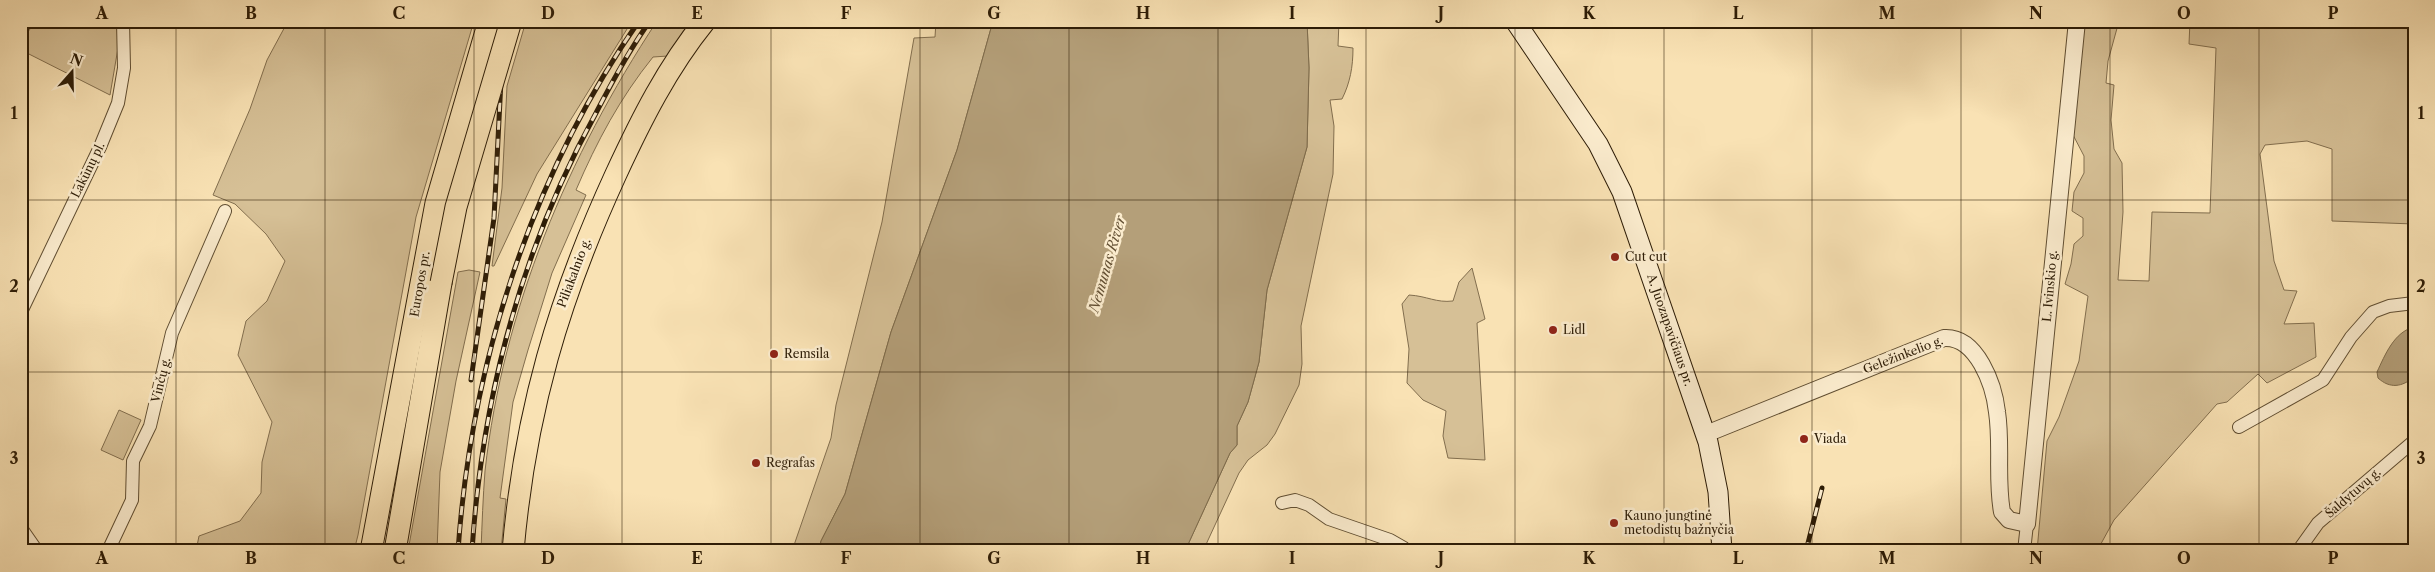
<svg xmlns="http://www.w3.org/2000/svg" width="2435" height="572" font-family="'Libre Caslon Text',serif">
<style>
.green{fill:#d6c096;stroke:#826e4e}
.water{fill:#b49f79;stroke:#7e6b4b}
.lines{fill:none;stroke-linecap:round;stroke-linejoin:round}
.minor-casing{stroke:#604e32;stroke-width:14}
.tertiary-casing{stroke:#604e32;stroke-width:18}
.secondary-casing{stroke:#2d1c06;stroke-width:21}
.primary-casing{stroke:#2d1c06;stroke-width:23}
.minor{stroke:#fbecce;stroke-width:12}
.tertiary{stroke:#fbecce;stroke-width:16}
.secondary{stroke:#fbecce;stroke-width:19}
.primary{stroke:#f9e2b4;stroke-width:21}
.rail-casing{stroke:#2d1c06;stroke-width:5}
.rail{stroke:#fbecce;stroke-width:3;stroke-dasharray:9;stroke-linecap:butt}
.primary-bridge-casing{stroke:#2d1c06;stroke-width:23;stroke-linecap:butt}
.primary-bridge{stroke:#f9e2b4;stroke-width:21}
.grid{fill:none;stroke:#2d1c06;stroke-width:1;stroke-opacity:0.55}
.poi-dot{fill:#8f2418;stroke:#fbecce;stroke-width:2}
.labels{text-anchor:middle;stroke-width:5;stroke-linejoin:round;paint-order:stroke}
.street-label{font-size:12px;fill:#2d1c06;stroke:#fbecce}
.poi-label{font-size:12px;fill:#2d1c06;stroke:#fbecce;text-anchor:start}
.water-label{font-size:14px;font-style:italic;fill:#635034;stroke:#fbecce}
.neatline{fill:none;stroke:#2d1c06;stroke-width:2}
.grid-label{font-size:16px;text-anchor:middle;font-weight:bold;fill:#2d1c06}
</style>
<rect width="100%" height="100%" fill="#f9e2b4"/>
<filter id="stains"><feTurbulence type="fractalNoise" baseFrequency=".004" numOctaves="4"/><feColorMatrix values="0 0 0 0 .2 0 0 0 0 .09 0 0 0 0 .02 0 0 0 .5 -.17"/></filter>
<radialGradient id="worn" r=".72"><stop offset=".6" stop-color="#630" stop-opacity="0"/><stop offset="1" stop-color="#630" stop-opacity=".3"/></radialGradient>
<!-- green -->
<g class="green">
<polygon points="36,21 117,21 118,48 110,95 21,50 21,41"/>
<polygon points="288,21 474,21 416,217 358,535 354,551 196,551 199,536 240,521 261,493 262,462 272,422 238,355 246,321 267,301 285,261 266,234 235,204 213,195 250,109 267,60"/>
<polygon points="526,21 632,21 537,174 494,266 492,266 502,188 507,86"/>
<path d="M657,21H690L668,56L653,57C620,98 597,141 576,190L586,195L552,273L528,350L513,402L500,498L506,499L501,551H481C482,524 483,497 485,471C503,309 568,156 657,21Z"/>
<polygon points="936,21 993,21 957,150 891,332 845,494 821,541 819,551 792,551 831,438 836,405 882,222 914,38 935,37"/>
<path d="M1307,21H1339L1338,46L1353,48C1353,67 1350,83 1342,99L1330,100L1334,126L1333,174L1301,326L1302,364L1299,385L1275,434L1267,445L1248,460L1239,473L1203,551H1185L1230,453L1237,445V426L1248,402L1259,362L1267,290L1307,147L1309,68Z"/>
<polygon points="2082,21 2119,21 2108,61 2106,83 2114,85 2111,120 2114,149 2122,163 2123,212 2118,280 2149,281 2152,212 2210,213 2216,48 2189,44 2190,21 2414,21 2414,224 2332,221 2332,149 2307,141 2265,145 2260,154 2274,261 2284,290 2297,291 2284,324 2314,323 2316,357 2267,383 2258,374 2227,402 2217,404 2114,520 2097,551 2037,551 2047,441 2059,417 2079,361 2088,296 2065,284 2071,264 2074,244 2083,236 2083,218 2072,211 2074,192 2084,173 2084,156 2071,131"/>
<path d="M1472,268L1485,319L1477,323L1485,460L1448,458L1443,436L1446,411L1423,400L1407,383L1409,349L1402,304L1409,295C1427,296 1436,303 1453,301L1459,282Z"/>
<polygon points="469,270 480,272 456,381 440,472 437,551 408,551 458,272"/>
<polygon points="119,410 141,420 123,460 101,450"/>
</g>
<!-- water -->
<g class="water">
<polygon points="993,21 1307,21 1309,68 1307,147 1267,290 1259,362 1248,402 1237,426 1237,445 1230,453 1185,551 819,551 821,541 845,494 891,332 957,150"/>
<path d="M2414,327V377C2402,387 2390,389 2378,378L2377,372C2385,355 2394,332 2414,327Z"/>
</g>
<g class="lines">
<!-- minor casing -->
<g class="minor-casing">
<g id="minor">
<polyline points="21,312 100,147 118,103 124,68 123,21"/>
<polyline points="2239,427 2323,380 2351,337 2373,312 2389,306 2414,303"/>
<polyline points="1282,503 1295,500 1309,505 1329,519 1390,540 1404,548 1402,551"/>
<polyline points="21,528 37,551"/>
<polyline points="108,551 132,500 133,461 150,426 172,333 225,211"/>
<polyline points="2024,551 2027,524"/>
<polyline points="2298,551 2318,523 2414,441"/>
</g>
</g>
<!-- tertiary casing -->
<g class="tertiary-casing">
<path id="tertiary" d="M1706,434L1944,338C1977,336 1994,385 1997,412C2002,445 1996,479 2002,512L2009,520L2027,524L2077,21"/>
</g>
<!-- secondary casing -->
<g class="secondary-casing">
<polyline id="secondary" points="1515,21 1598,144 1622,192 1708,442 1718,492 1722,551"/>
</g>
<!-- primary casing -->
<g class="primary-casing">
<g id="primary">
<polyline points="371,551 436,203 489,21"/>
<polyline points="395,551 441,283"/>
<path d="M513,551C525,413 558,300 616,174C641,120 667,68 705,21"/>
</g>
</g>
<!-- minor -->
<use href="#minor" class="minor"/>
<!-- tertiary -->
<use href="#tertiary" class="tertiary"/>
<!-- secondary -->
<use href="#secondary" class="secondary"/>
<!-- primary -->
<use href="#primary" class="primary"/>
<!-- rail casing -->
<g class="rail-casing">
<g id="rail">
<polyline points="471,380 494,218 504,21"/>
<path d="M458,551C471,364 531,176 639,21"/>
<path d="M472,551C482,397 522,248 596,113C612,82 629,50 650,21"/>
<polyline points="1806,551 1822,488"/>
</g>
</g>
<!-- rail -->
<use href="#rail" class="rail"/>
<!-- primary-bridge casing -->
<g class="primary-bridge-casing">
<polyline id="primary-bridge" points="441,283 456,207 511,21"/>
</g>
<!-- primary-bridge -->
<use href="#primary-bridge" class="primary-bridge"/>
</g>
<!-- grid -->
<path class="grid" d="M176,21V551M325,21V551M474,21V551M622,21V551M771,21V551M920,21V551M1069,21V551M1218,21V551M1366,21V551M1515,21V551M1664,21V551M1812,21V551M1961,21V551M2110,21V551M2259,21V551M21,200H2414M21,372H2414"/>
<!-- markers -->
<g class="poi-dot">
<circle cx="1615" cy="257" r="5"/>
<circle cx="1553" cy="330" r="5"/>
<circle cx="774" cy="354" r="5"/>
<circle cx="1804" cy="439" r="5"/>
<circle cx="756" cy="463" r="5"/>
<circle cx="1614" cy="523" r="5"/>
</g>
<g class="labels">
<!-- street labels -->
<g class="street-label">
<text transform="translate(88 170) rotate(-64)" y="4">Lakūnų pl.</text>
<text transform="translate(574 273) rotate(-69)" y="4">Piliakalnio g.</text>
<text transform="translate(420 284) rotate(-80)" y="4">Europos pr.</text>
<text transform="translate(2050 286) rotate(-85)" y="4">L. Ivinskio g.</text>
<text transform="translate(1670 330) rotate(71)" y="4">A. Juozapavičiaus pr.</text>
<text transform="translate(1903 355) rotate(-21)" y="4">Geležinkelio g.</text>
<text transform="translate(161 380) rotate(-76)" y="4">Vinčų g.</text>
<text transform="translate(2353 493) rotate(-41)" y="4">Šaldytuvų g.</text>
</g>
<!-- poi labels -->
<g class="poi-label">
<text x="1625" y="261">Cut cut</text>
<text x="1563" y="334">Lidl</text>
<text x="784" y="358">Remsila</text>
<text x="1814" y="443">Viada</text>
<text x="766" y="467">Regrafas</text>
<text x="1624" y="520">Kauno jungtinė<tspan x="1624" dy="14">metodistų bažnyčia</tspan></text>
</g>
<!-- water labels -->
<g class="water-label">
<text transform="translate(1107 264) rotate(-74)" y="5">Nemunas River</text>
</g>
</g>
<!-- margin -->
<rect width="2435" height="572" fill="none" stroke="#f9e2b4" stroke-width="55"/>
<!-- north arrow -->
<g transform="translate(72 72) rotate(20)" stroke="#fbecce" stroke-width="4" paint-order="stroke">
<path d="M0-4L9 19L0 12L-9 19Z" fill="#2d1c06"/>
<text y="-8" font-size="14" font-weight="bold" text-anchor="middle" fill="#2d1c06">N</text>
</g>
<rect x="28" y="28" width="2380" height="516" class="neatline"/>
<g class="grid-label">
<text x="102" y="19">A</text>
<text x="251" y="19">B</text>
<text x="399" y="19">C</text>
<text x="548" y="19">D</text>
<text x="697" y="19">E</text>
<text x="846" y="19">F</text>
<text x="994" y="19">G</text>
<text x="1143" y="19">H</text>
<text x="1292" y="19">I</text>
<text x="1441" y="19">J</text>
<text x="1589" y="19">K</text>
<text x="1738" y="19">L</text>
<text x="1887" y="19">M</text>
<text x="2036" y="19">N</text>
<text x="2184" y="19">O</text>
<text x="2333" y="19">P</text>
<text x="14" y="119">1</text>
<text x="2421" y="119">1</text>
<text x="14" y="292">2</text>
<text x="2421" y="292">2</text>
<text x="14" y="464">3</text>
<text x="2421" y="464">3</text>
<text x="102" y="564">A</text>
<text x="251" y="564">B</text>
<text x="399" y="564">C</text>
<text x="548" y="564">D</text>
<text x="697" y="564">E</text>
<text x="846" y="564">F</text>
<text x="994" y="564">G</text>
<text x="1143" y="564">H</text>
<text x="1292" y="564">I</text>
<text x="1441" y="564">J</text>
<text x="1589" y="564">K</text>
<text x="1738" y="564">L</text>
<text x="1887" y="564">M</text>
<text x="2036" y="564">N</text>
<text x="2184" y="564">O</text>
<text x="2333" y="564">P</text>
</g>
<rect width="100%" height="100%" filter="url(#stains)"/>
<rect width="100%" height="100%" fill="url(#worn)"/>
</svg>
